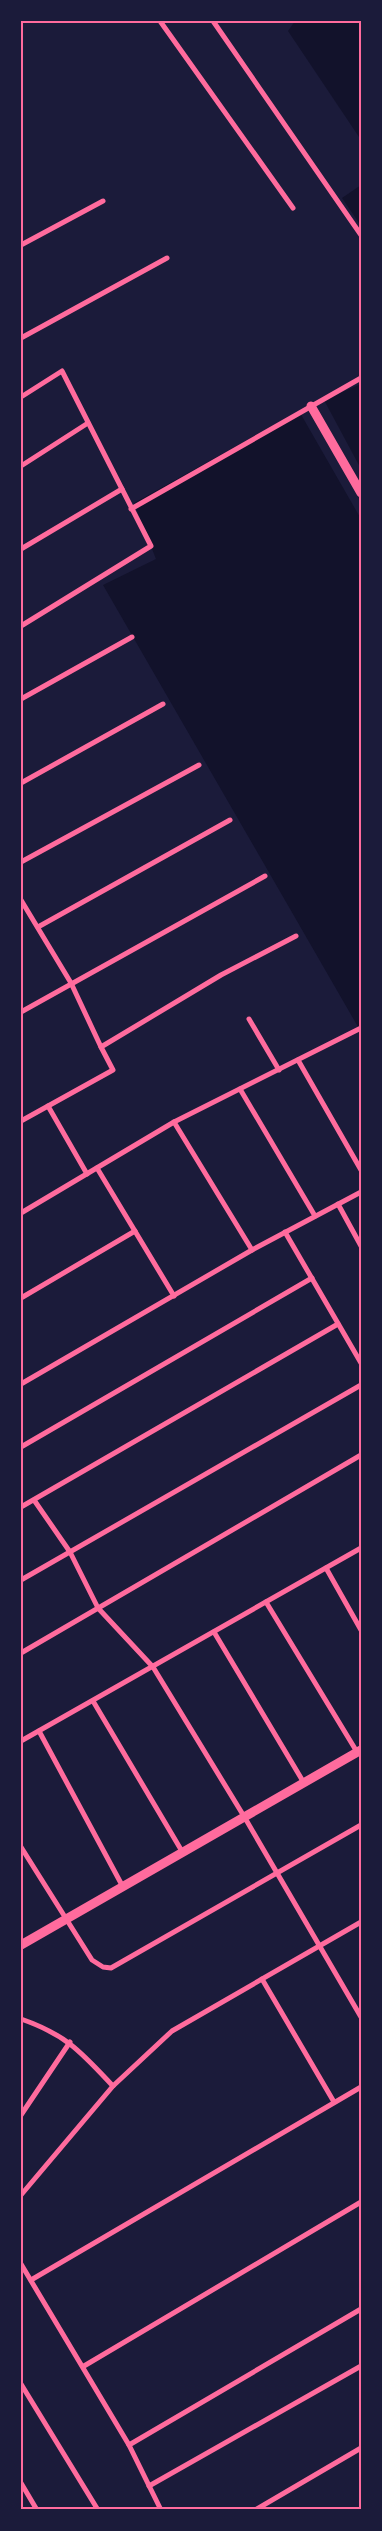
<svg xmlns="http://www.w3.org/2000/svg" width="382" height="2531" font-family="Manrope,sans-serif">
<style>
.water{fill:#12122b}
.lines{fill:none;stroke-linecap:round;stroke-linejoin:round}
.minor{stroke:#ff6b9d;stroke-width:5}
.tertiary{stroke:#ff6b9d;stroke-width:9}
.neatline{fill:none;stroke:#ff6b9d;stroke-width:2}
</style>
<rect width="100%" height="100%" fill="#1b1b3a"/>
<!-- water -->
<g class="water">
<polygon points="295,21 361,21 361,140 288,31"/>
<polygon points="361,185 361,226 342,198"/>
<polygon points="361,384 361,469 324,400"/>
<polygon points="299,411 361,519 361,1032 103,585 156,559 134,503"/>
</g>
<g class="lines">
<!-- minor -->
<g class="minor">
<polyline points="160,21 293,208"/>
<polyline points="213,21 361,235"/>
<polyline points="21,245 103,201"/>
<polyline points="21,338 167,258"/>
<polyline points="21,397 62,371 151,546 21,626"/>
<polyline points="21,466 88,423"/>
<polyline points="131,509 361,378"/>
<polyline points="21,549 122,489"/>
<polyline points="21,699 132,637"/>
<polyline points="21,783 163,704"/>
<polyline points="21,862 199,765"/>
<polyline points="21,900 71,983 101,1047"/>
<polyline points="38,927 230,820"/>
<polyline points="21,1012 265,876"/>
<polyline points="249,1019 279,1070"/>
<polyline points="298,1060 361,1170"/>
<polyline points="240,1089 315,1216"/>
<polyline points="48,1106 87,1174"/>
<polyline points="21,1121 113,1070 101,1047 221,975 296,936"/>
<polyline points="174,1122 252,1250"/>
<polyline points="97,1168 174,1296"/>
<polyline points="338,1204 361,1246"/>
<polyline points="21,1213 174,1122 361,1028"/>
<polyline points="285,1232 361,1363"/>
<polyline points="21,1298 135,1231"/>
<polyline points="21,1384 252,1250 361,1192"/>
<polyline points="21,1447 312,1278"/>
<polyline points="34,1500 70,1552 98,1608 153,1667 245,1818 361,2017"/>
<polyline points="21,1507 338,1324"/>
<polyline points="326,1568 361,1630"/>
<polyline points="21,1580 361,1385"/>
<polyline points="266,1602 357,1752"/>
<polyline points="214,1632 304,1783"/>
<polyline points="21,1653 361,1455"/>
<polyline points="93,1701 183,1853"/>
<polyline points="39,1731 123,1887"/>
<polyline points="21,1741 361,1548"/>
<polyline points="21,1847 92,1960 103,1967 111,1968 361,1825"/>
<polyline points="262,1979 334,2102"/>
<path d="M21,2019C67,2035 81,2052 113,2086"/>
<polyline points="21,2115 70,2042"/>
<polyline points="21,2195 113,2086 172,2031 361,1922"/>
<polyline points="21,2264 129,2445 161,2510"/>
<polyline points="31,2280 361,2087"/>
<polyline points="84,2366 361,2202"/>
<polyline points="21,2384 98,2510"/>
<polyline points="129,2445 361,2309"/>
<polyline points="21,2483 37,2510"/>
<polyline points="149,2486 361,2366"/>
<polyline points="255,2510 361,2448"/>
</g>
<!-- tertiary -->
<g class="tertiary">
<polyline points="311,406 361,493"/>
<polyline points="21,1945 361,1750"/>
</g>
</g>
<!-- border -->
<rect width="382" height="2531" fill="none" stroke="#1b1b3a" stroke-width="45"/>
<rect x="22" y="22" width="338" height="2486" class="neatline"/>
</svg>
